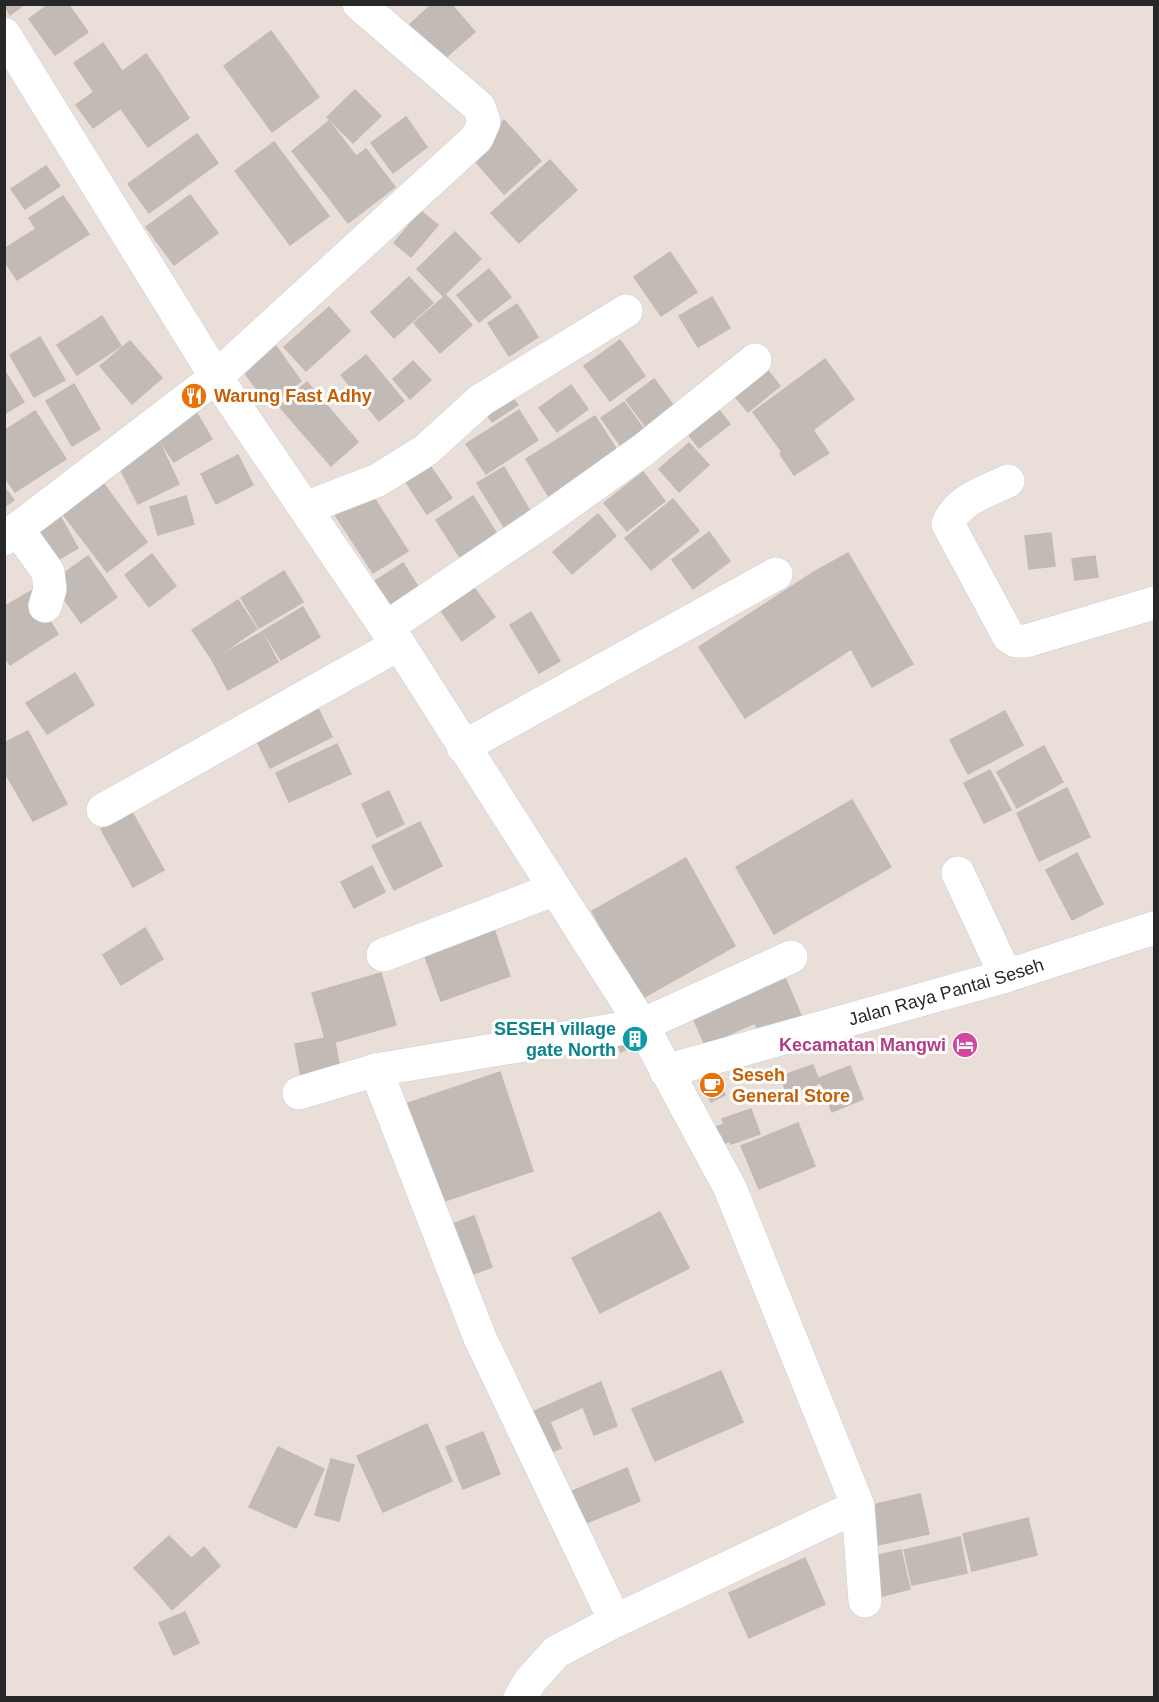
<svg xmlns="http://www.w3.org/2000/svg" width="1159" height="1702" font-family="Arial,sans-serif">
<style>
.building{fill:#c2bab5;stroke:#c4bab3;stroke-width:1.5}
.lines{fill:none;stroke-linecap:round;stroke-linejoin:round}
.minor-casing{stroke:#c7cfd9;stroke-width:34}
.minor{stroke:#fff;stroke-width:33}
.labels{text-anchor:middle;stroke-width:6;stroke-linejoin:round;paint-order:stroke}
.food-label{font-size:18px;font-weight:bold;fill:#c56008;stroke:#fff;text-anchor:start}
.street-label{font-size:18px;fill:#272727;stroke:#fff}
.culture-label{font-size:18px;font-weight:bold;fill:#0d838f;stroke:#fff;text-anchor:end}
.hotel-label{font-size:18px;font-weight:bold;fill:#b23c85;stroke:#fff;text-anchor:end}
</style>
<rect width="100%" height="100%" fill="#eaded9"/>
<!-- building -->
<g class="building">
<polygon points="4,4 25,4 10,15"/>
<polygon points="49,4 68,4 88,32 55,55 29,19"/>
<polygon points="432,4 451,4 475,32 437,65 405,29"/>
<polygon points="271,31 319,97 272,132 224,66"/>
<polygon points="103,43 122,71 93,91 74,63"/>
<polygon points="146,54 163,78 93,128 76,105"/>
<polygon points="163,79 189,118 148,147 121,109"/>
<polygon points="355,90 381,116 353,143 327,117"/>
<polygon points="406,117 427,147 393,173 371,143"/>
<polygon points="504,120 541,161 504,194 468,153"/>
<polygon points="329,121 356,156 319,185 292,151"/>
<polygon points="197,134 218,163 149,213 128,184"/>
<polygon points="274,142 329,216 290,245 235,171"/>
<polygon points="366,149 395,187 348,223 319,185"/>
<polygon points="550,160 577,190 519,243 491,213"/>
<polygon points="46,166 60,186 25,209 11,189"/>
<polygon points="190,195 218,233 174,265 146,227"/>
<polygon points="63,196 89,234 17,280 4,260 4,249 36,229 29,218"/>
<polygon points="421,211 438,225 411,257 394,243"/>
<polygon points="455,232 481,259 443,296 417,269"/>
<polygon points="670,252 697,292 661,316 634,277"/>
<polygon points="489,269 511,297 479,322 457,295"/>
<polygon points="409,277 433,303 394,338 371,312"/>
<polygon points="446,295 472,325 440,353 414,323"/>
<polygon points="712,297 730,328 698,347 679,316"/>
<polygon points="517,304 538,337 509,356 488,323"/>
<polygon points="329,307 350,331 306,371 284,347"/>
<polygon points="102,316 121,346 77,375 57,345"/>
<polygon points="40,337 65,380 34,397 10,355"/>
<polygon points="270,338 301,381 269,405 237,363"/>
<polygon points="620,340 645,376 610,401 584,366"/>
<polygon points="130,341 162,378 132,404 100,366"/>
<polygon points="366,355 404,401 379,421 341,375"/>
<polygon points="825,359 854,399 813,430 829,453 794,475 780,454 782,452 753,412"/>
<polygon points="413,361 431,380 410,399 393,379"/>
<polygon points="761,362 780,386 748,412 728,388"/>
<polygon points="4,370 24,402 4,414"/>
<polygon points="654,379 677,410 649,431 626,400"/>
<polygon points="307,382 358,442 331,466 279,406"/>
<polygon points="74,384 100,429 72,446 46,401"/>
<polygon points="571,385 588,409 557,432 539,408"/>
<polygon points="509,393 518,405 492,422 484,410"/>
<polygon points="624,402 646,432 623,449 601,418"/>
<polygon points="715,405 730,424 699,448 684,429"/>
<polygon points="193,407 212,439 174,462 157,437"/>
<polygon points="519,410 538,440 486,474 466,444"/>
<polygon points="35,411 66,459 15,492 4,476 4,431"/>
<polygon points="595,416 622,458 552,502 526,459"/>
<polygon points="157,437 179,484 138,504 115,458"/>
<polygon points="689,443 709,465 679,492 659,469"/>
<polygon points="238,455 253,485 216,504 201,474"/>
<polygon points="426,460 452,498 427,514 402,476"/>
<polygon points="504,467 533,516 507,532 477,483"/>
<polygon points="643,472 665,501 627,531 604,503"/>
<polygon points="100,479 125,513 85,543 59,509"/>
<polygon points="4,487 14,500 4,507"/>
<polygon points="367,487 408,551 373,573 332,510"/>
<polygon points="186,496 194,524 158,535 150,507"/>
<polygon points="473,496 499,537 464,564 436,520"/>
<polygon points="673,499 699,531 651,570 625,538"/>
<polygon points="56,509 78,548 49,565 27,526"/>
<polygon points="125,513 147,542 107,572 85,543"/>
<polygon points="598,514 616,536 572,574 553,552"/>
<polygon points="709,532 730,561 693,589 672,560"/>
<polygon points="1051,533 1055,566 1029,569 1025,536"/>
<polygon points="848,553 913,664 872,687 851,649 745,718 699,647 814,572"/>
<polygon points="152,554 176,586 149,607 125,575"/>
<polygon points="88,556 117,597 81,623 52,582"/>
<polygon points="1095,556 1098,577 1075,580 1072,559"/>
<polygon points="403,563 422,593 395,611 375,581"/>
<polygon points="284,571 303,602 259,628 241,598"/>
<polygon points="472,585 495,617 462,641 439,608"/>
<polygon points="31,591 58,634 10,665 4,656 4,607"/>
<polygon points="238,600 257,629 212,660 192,630"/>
<polygon points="303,607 320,637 281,660 263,631"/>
<polygon points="531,612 560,661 539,673 510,625"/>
<polygon points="262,632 278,662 228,690 212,660"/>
<polygon points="75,673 94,705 47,734 26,703"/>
<polygon points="314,700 332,737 270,768 252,731"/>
<polygon points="1005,711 1023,745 968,774 950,740"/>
<polygon points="28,731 67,804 33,821 4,771 4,743"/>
<polygon points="337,744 351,774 289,802 276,773"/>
<polygon points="1044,746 1063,782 1017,808 997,772"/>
<polygon points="990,770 1011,810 984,823 964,783"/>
<polygon points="1067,788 1090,837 1039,861 1017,813"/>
<polygon points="389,791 404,824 377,837 362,804"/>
<polygon points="852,800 891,867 774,934 736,867"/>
<polygon points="132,812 164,870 133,887 101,829"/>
<polygon points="420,822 442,866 394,890 372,846"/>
<polygon points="1077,853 1103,904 1072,920 1046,870"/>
<polygon points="686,858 735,946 641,999 592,911"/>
<polygon points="372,866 385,892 354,908 341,882"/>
<polygon points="493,926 510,976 441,1001 423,951"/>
<polygon points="145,928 163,959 121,985 103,955"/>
<polygon points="381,973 396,1025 335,1042 340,1069 301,1077 295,1044 325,1038 312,993"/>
<polygon points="783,973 801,1015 759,1033 755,1023 705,1045 691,1013"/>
<polygon points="653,1036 621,1052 617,1043"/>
<polygon points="813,1065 820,1083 787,1095 781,1076"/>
<polygon points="850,1066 863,1099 832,1112 819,1078"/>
<polygon points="714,1069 725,1095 711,1102 699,1075"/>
<polygon points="500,1072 533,1171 430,1206 397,1107"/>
<polygon points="751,1109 760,1134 731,1144 730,1141 723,1144 716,1127 724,1124 722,1119"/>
<polygon points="798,1123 815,1166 759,1189 741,1146"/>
<polygon points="660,1212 689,1268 600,1313 572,1258"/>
<polygon points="474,1216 492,1267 460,1279 442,1228"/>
<polygon points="721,1371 743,1422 655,1461 632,1409"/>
<polygon points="601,1382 617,1426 594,1435 583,1407 550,1422 561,1448 540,1458 521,1417"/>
<polygon points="427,1424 452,1481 383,1512 357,1456"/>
<polygon points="483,1432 500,1474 463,1489 446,1447"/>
<polygon points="278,1447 324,1469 296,1528 249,1507"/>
<polygon points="331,1459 354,1465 339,1521 315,1515"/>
<polygon points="627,1468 640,1501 574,1528 561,1496"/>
<polygon points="920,1494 929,1534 877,1545 868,1506"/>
<polygon points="1028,1518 1037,1555 972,1571 963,1534"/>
<polygon points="169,1536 191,1558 156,1591 134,1568"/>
<polygon points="960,1537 967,1573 912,1585 904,1550"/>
<polygon points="204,1547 220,1566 172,1610 156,1591"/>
<polygon points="901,1550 910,1589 875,1598 866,1558"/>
<polygon points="805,1558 825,1604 749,1638 729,1593"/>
<polygon points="185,1612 199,1643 174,1655 159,1623"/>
</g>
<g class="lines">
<!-- minor casing -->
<g class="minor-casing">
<g id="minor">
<polyline points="4,34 216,377 386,628 399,644 642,1025 730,1188 858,1506 865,1601"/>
<path d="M1008,481C986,492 958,499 948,524L1009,637L1016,641H1026L1154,603"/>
<polyline points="306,508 378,480 426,450 481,400 626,311"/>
<polyline points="18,530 48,572 50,589 45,606"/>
<polyline points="4,539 216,377 477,138 484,122 479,107 359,4"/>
<polyline points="386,628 545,520 643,450 755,360"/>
<polyline points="463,747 776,574"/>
<polyline points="103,810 399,644"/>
<polyline points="958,873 1006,976"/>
<polyline points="383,955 555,889"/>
<polyline points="376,1070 480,1338 615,1621"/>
<path id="s1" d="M666,1071L1006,976L1154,928"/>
<polyline points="299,1093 376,1070 642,1025 791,957"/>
<polyline points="520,1698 530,1681 556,1652 615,1621 858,1506"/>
</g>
</g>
<!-- minor -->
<use href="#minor" class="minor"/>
</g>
<!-- icons -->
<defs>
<g id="restaurant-disc" transform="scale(1.35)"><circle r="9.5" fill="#e8710a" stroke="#fff"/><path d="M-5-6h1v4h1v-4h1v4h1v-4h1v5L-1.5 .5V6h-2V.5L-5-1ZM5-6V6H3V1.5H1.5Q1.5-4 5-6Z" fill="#fff"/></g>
<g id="building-disc" transform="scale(1.35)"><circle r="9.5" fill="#0f9aa8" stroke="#fff"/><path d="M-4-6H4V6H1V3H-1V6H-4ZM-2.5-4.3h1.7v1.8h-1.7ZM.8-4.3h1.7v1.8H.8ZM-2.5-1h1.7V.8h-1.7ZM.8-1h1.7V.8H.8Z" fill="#fff"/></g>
<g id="hotel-disc" transform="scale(1.35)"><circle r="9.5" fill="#d1479c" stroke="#fff"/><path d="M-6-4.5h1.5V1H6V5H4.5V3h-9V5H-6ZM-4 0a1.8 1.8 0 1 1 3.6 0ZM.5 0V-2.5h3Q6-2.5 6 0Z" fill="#fff"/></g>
<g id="cafe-disc" transform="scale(1.35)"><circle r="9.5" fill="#e8710a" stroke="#fff"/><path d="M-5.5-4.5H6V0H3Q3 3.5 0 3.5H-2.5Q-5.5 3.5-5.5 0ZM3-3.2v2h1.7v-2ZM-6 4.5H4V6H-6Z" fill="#fff"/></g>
</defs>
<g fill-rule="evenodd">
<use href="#restaurant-disc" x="194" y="396"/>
<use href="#building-disc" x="635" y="1039"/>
<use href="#hotel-disc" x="965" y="1045"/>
<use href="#cafe-disc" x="712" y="1085"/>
</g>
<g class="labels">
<!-- food labels -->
<g class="food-label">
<text x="214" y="402">Warung Fast Adhy</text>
<text x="732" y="1081">Seseh<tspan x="732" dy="21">General Store</tspan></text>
</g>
<!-- street labels -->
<g class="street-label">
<text dy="6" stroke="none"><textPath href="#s1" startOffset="291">Jalan Raya Pantai Seseh</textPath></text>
</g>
<!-- culture labels -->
<g class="culture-label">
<text x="616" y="1035">SESEH village<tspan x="616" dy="21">gate North</tspan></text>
</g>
<!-- hotel labels -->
<g class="hotel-label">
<text x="946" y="1051">Kecamatan Mangwi</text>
</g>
</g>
<!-- border -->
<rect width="1159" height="1702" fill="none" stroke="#272727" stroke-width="12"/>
</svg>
